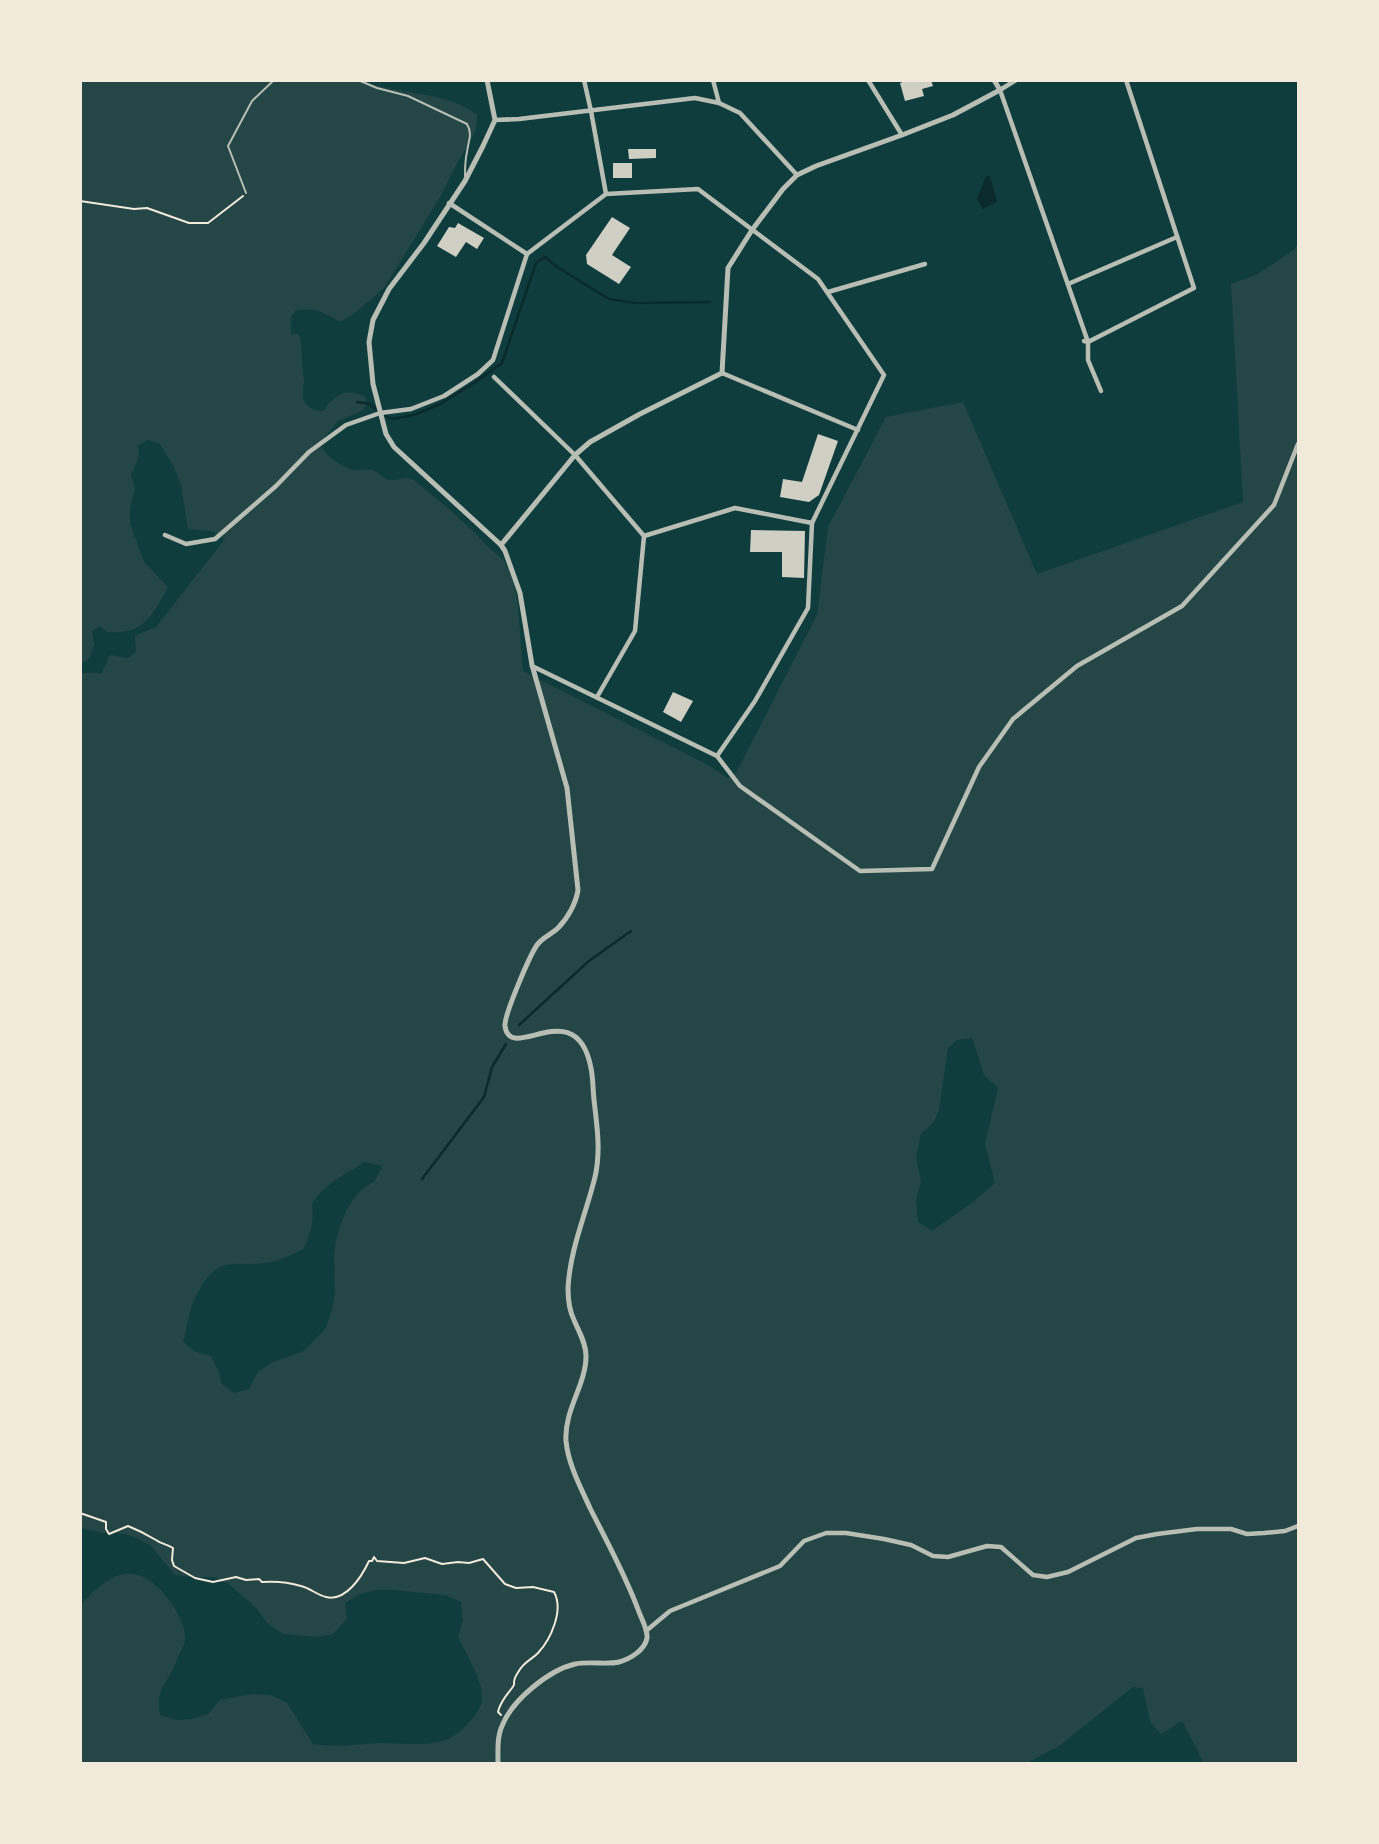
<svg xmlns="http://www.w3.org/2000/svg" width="1379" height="1844" font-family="Inter,sans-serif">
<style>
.green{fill:#244646;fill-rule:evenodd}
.water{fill:#0a2a2b}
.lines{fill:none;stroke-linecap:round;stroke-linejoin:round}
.stream{stroke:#0a2a2b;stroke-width:2.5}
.building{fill:#cfcfc3}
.path{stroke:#f1e9da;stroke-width:2}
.service{stroke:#b8beb3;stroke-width:2}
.minor{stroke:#b8beb3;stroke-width:4.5}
.tertiary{stroke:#b8beb3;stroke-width:5}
</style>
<rect width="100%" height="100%" fill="#0f3d3e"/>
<!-- green -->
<path class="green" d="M81,81H362C396,95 449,91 477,115L476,130L454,169L442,194L384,288L355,313L340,322C326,313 313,307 296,310L291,317V334H299C303,348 301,364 304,379C305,386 303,383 303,390C301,404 310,411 323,411C335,395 345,387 365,397L367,405L362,411L338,421L319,444C326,455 337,464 350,469C356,471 365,469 372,470C380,472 383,480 392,480C401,480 405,476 414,480L449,509L474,532L490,549L504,560L511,576L517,597L523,671L708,765L728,778L736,773L817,615L828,527L886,417L963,402L1037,574L1243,502L1231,284L1258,274L1295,249L1298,242V1763H1204L1182,1721L1161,1734L1150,1722L1143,1688L1133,1687L1059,1746L1027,1763H81V1605C113,1567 141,1560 172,1604C178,1613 186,1628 185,1639C185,1644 181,1651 179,1655C176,1661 174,1669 170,1675C160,1691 157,1695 160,1715L176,1720L192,1719L208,1714L220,1700L252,1694L271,1695L287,1703L313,1744C336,1748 358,1744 382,1743C403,1743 425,1747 446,1740C459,1735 479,1715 482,1701C485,1684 465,1652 458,1637L463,1620L461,1602L445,1595L394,1590H376L360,1594L345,1603L347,1619L333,1634L316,1637L283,1634L268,1624L257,1609L230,1585L213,1577H193L175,1575L151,1546L135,1537L119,1533H102L81,1528V673H102L110,655L128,658L136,652L135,636L156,627L225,539L212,531L188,529L181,485L172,463L159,443L148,440L138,445L139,456L131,475L135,489L130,507V524L144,562L168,587C163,597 151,619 141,625C132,632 118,633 107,632L100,626L92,631L94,645L89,659L81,664ZM972,1038L984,1075L998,1088L985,1144L995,1183L973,1202L932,1231L918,1222L916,1200L921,1182L916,1157L921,1134L934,1122L939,1110L948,1048L957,1040ZM365,1162L382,1166L375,1181L361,1190L349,1205L342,1221L336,1240L334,1256L335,1292L332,1310L326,1328L304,1351L273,1362L258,1372L249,1389L234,1393L222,1384L218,1370L211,1356L196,1352L183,1342C187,1327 189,1308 197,1294C219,1251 236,1269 272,1262C283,1259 293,1254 303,1249C311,1233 314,1221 312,1204C326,1182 345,1175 365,1162Z"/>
<!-- water -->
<polygon class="water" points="986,176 990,176 997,202 983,209 977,199"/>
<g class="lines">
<!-- stream -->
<g class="stream">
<polyline points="357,402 370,404 380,413 392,419 414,415 440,404 471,385 502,363 536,263 545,257 557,267 609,299 636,303 710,302"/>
<polyline points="519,1025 589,961 631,931"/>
<polyline points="422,1179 484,1097 492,1067 506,1044"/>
</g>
</g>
<!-- building -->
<g class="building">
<polygon points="908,80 931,80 933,86 922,89 924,96 905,101 900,83"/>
<polygon points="628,149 656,149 656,158 629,159"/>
<rect x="613" y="163" width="19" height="15"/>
<polygon points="612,217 630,228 612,255 631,267 619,284 587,264 586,255"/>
<polygon points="458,223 484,238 477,249 466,242 456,257 437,246 449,227 455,228"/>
<polygon points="818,434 838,441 819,495 809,502 780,497 783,479 802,482"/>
<polygon points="751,530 805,531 804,578 782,577 782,552 750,552"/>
<polygon points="673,692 693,701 681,722 663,712"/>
</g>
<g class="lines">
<!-- path -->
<g class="path">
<polyline points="80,201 134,209 147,208 189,223 208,223 243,196"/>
<path d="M80,1513L106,1522V1529L109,1534L128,1526C138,1530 146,1534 156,1540C161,1544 167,1544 173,1548L172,1560L174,1566L195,1578L213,1582L236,1577L246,1580L259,1579L262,1582C275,1581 288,1582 301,1586C310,1588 317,1595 326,1597C346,1602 362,1576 369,1561H372L374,1557L377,1561L404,1563L425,1558L442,1564L458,1562L469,1563L483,1559L505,1584L516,1588L533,1587L554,1592C564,1610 551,1639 538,1653C532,1659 525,1662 521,1668C520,1669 515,1677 515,1678C512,1686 517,1681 512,1688C506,1696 500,1702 498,1712L501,1715"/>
</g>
<!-- service -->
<g class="service">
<path d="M358,80L377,88L408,96L467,124C473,134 468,142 467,152C465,160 465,168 465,176"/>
<polyline points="246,193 228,146 252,101 274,80"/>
</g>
<!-- minor -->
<g class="minor">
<polyline points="584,80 591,111 606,194"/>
<polyline points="713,80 719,103"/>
<polyline points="868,80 902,135"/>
<polyline points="1016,80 1000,90 1088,342 1194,288 1126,80"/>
<polyline points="495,120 519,119 695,98 719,103 740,113 797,175"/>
<polyline points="449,203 527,254"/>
<polyline points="1068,284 1177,237"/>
<polyline points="828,292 925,264"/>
<polyline points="1084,341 1088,342 1088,360 1101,391"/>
<polyline points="722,373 858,430"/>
<polyline points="494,377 575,455 644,536 635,631 597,697"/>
<polyline points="165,535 186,544 215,539 276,486 309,452 346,425 380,413 411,409 444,396 478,374 493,360 527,254 606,194 698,189 818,279 884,375 812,523 735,508 644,536"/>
<polyline points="532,666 717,756 740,786 860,871 932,869 979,767 1013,719 1077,666 1182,606 1274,505 1298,444"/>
<polyline points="717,756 755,701 808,608 812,523"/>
<polyline points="646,1631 670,1611 780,1566 804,1541 826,1533 846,1533 884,1539 911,1545 933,1556 948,1557 987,1546 1001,1547 1033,1575 1047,1577 1068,1572 1136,1538 1157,1534 1197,1529 1231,1529 1247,1534 1264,1533 1285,1531 1298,1526"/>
</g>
<!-- tertiary -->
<g class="tertiary">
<path d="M487,80L495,120L483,146L465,181L424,243L389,289L373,320L369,342L373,384L386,434L394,447L501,545L505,551L520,593L532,665L567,788L578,890C576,903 568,918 558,928C552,934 542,938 537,945C530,955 504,1015 505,1026C510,1065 576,991 591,1068C593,1078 593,1090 594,1100C597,1126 601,1151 595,1177C586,1214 570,1249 568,1288C568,1299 569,1310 574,1320C579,1332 586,1343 586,1356C586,1385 564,1410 566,1441C568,1464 581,1488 590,1508C607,1542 626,1576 639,1612C642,1620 648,1630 647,1638C645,1650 630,1659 619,1662C606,1665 590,1661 575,1664C549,1670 512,1700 502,1726C497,1737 498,1751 498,1764"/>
<polyline points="994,80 1000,90"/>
<polyline points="501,545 575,455 590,442 640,414 722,373 728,268 752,230 783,189 797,175 816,166 902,135 953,115 1000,90"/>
</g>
</g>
<!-- border -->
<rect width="1379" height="1844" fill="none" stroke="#f1e9da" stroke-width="164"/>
</svg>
